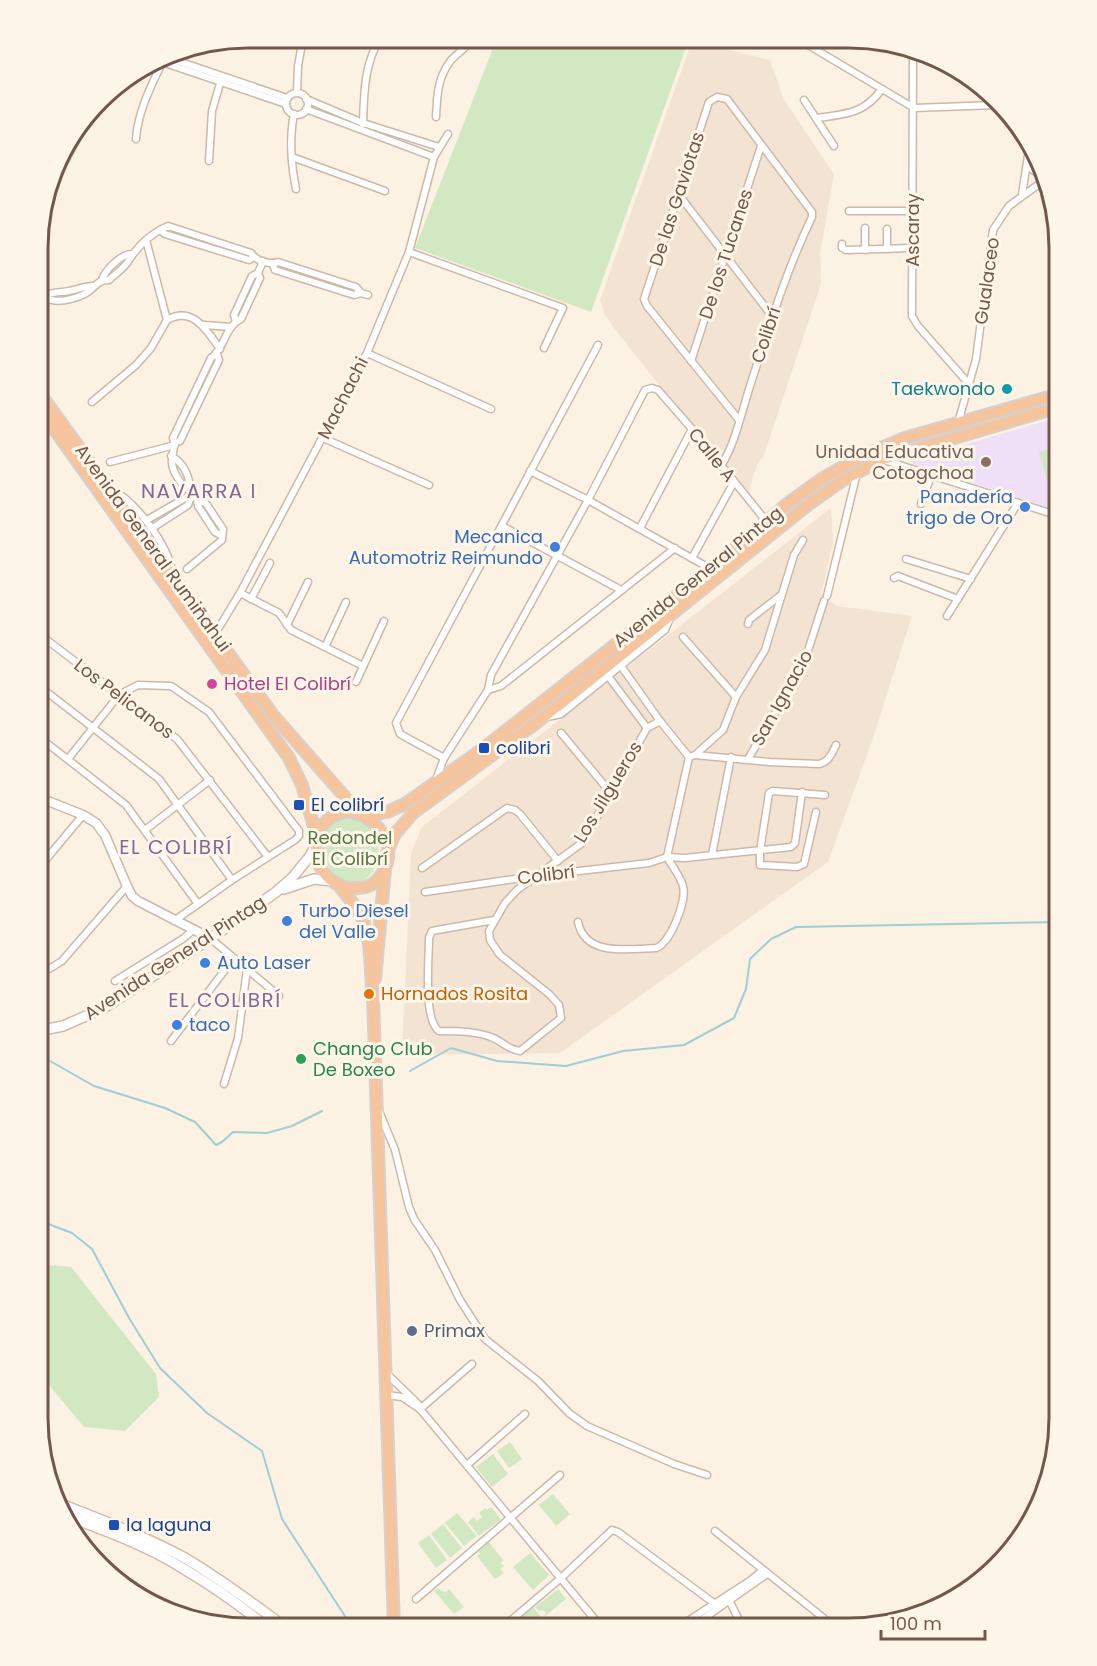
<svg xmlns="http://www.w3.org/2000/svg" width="1097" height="1666" font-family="Poppins,sans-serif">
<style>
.residential{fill:#f3e3d2}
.education{fill:#efe0f7}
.green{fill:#d2e8c3}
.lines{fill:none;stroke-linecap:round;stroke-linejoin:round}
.stream{stroke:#9fced5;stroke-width:2}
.minor-casing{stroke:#ccb9aa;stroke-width:9}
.tertiary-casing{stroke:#ccb9aa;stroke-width:11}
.secondary-casing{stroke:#d1bbab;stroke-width:12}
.trunk-casing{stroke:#d8d0cc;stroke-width:14}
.minor{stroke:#fff;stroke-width:6}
.tertiary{stroke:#fff;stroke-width:8}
.secondary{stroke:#fff;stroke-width:9}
.trunk{stroke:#f6c49d;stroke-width:10}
.culture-dot{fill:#0f9aa8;stroke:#fef6e9;stroke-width:2}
.education-dot{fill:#8d6e63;stroke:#fef6e9;stroke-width:2}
.shop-dot{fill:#3f7fe0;stroke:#fef6e9;stroke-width:2}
.hotel-dot{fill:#d1479c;stroke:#fef6e9;stroke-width:2}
.transit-dot{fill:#1a4fb4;stroke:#fef6e9;stroke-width:2}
.food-dot{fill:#e8710a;stroke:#fef6e9;stroke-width:2}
.leisure-dot{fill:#2e9e5b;stroke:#fef6e9;stroke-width:2}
.service-dot{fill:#5c6f8a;stroke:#fef6e9;stroke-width:2}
.labels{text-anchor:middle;stroke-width:6;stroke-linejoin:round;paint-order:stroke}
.street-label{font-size:18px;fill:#72584a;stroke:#fef6e9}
.culture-label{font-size:18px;fill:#0d838f;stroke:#fef6e9;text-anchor:end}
.education-label{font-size:18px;fill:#785e54;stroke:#fef6e9;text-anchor:end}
.shop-label{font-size:18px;fill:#366cbe;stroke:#fef6e9;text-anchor:start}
.hotel-label{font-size:18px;fill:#b23c85;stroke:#fef6e9;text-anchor:start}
.transit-label{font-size:18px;fill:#164399;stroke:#fef6e9;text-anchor:start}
.park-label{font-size:18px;fill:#547842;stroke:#fef6e9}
.food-label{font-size:18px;fill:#c56008;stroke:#fef6e9;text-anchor:start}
.leisure-label{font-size:18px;fill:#27864d;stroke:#fef6e9;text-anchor:start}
.service-label{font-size:18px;fill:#4e5e75;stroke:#fef6e9;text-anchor:start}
.neighbourhood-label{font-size:20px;letter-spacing:1.5px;fill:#856696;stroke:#fef6e9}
.rim{fill:none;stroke:#72584a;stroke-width:3}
</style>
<rect width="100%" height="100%" fill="#fbf2e3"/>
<!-- residential -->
<g class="residential">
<polygon points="692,41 770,60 784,100 834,174 820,254 821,284 763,458 759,461 753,476 749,492 715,456 614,328 605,315 600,300"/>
<polygon points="831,508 833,542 821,594 837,606 912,616 873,738 828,862 560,1053 402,1055 411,853 422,827"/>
</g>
<!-- education -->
<polygon class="education" points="1059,417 1059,511 913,464 911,460"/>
<!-- green -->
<g class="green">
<polygon points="497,38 689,39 591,312 415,248"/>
<polygon points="108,91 40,219 66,143"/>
<polygon points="1056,447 1059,460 1059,480 1048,483 1039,452"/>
<path d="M347,816C355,818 366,821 371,828C380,839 381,860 373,871C344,915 289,828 347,816Z"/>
<polygon points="38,1264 71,1267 156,1374 159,1397 125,1431 84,1427 38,1372"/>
<polygon points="510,1442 522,1459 509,1468 497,1451"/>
<polygon points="493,1454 508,1474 492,1487 476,1467"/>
<polygon points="553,1494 570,1514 556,1526 539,1505"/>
<polygon points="491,1507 501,1519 479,1536 468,1522 474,1517 477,1521 482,1517 479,1513 485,1508 487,1510"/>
<polygon points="457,1513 477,1536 464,1546 445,1523"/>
<polygon points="443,1524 462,1548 450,1558 431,1534"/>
<polygon points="429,1535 447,1560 436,1568 418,1543"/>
<polygon points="489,1542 503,1560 501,1563 504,1566 500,1569 504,1573 495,1579 477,1556 480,1554 478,1551"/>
<polygon points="530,1553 549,1575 533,1590 513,1567"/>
<polygon points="438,1588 441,1591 446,1592 449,1589 464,1607 454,1614 434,1591"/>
<polygon points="558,1589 566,1599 544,1617 546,1612 542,1610 539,1611 535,1607"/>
<polygon points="533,1607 550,1628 529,1628 520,1617"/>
</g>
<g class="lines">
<!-- stream -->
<g class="stream">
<polyline points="38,1058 43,1057 94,1086 165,1108 195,1122 216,1145 222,1142 233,1132 267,1133 292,1126 322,1111"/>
<polyline points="410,1071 451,1048 497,1061 566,1066 623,1051 684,1045 734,1018 746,989 750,959 771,939 796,927 1059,922"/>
<polyline points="38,1220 72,1233 92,1249 129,1318 160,1368 207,1413 262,1451 282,1519 352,1627"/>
</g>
<!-- minor casing -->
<g class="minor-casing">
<g id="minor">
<polyline points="798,39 914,108 995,105"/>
<polyline points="913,54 912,316 918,326 969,384"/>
<polyline points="166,57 287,98"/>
<polyline points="162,62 286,104"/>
<polyline points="297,93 298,66 303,38"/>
<circle cx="297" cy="104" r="11"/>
<polyline points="306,99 363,123 439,147"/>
<polyline points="804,100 834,146"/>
<polyline points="306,109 434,157"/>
<path d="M294,114C289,139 291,164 296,189"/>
<path d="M436,117C437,98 437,80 449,63C455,54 467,49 470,38"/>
<path d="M817,118C846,114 864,114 882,89"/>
<path d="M363,124C364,93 364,65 380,38"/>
<path d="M136,139C138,111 151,86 163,61"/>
<polyline points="292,157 385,191"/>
<polyline points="209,161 212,111 221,80"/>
<polyline points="679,195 772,316"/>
<polyline points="1022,195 1029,149"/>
<polyline points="849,211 913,211"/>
<polyline points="865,228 865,250"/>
<polyline points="887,229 887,249"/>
<polyline points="160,230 165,234 249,260 254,257"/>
<polyline points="842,244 842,248 846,250 912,248"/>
<polyline points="409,252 563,308 544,348"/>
<polyline points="273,264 275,270 354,295 361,293"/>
<path d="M102,280C105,270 121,254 132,254"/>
<path d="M39,294C44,296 47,299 52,300C61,303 82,297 89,291C96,286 98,280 109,280C115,274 125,268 129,260C138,246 152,233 168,226L251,253C256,261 269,265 278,262L356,287L361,293L368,295"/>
<path d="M45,296C52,291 61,293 69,291C77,290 84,286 93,286"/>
<path d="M167,320C193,305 208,332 220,349"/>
<polyline points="236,321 234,315 252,276 258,273"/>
<polyline points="204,325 231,327"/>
<polyline points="367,353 491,409"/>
<polyline points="691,361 761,146"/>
<polyline points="92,402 136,365 151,348 167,320 146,240"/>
<polyline points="958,423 976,359 993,230 1009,206 1046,179 1027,166"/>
<polyline points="323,438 429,485"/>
<polyline points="175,442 180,441 219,360 217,354"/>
<path d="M171,456C182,462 191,476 189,489"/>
<polyline points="884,460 1059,516"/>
<polyline points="110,462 175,445"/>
<path d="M721,466C736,442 742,410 751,383C769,327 786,271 812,217V212L727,99L717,97L709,102L644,299L647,306L739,420"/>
<polyline points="530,471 588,500 711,569"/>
<path d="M112,490C136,501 168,546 172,571"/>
<polyline points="921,504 931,476"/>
<polyline points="147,520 192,494"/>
<polyline points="502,526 621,590"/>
<polyline points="640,528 692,429"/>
<polyline points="151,529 188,505 192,494"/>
<path d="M222,536L215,532L198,506C198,495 188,491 182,484C179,481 176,475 174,471C168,457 177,450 173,438L211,358C225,348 225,326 241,319L260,278L258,273L263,261"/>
<polyline points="692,558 734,482"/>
<polyline points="906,559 971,579"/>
<polyline points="187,569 222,540 223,529 205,502 198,502"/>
<polyline points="894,578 898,576 958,599"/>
<polyline points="240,593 279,613 291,630 363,666"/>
<polyline points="827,596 857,473"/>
<polyline points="251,599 270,563"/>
<polyline points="947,616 1018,503"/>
<polyline points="748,624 749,620 781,595"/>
<polyline points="287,625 308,582"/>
<polyline points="39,634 177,739 268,857"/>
<polyline points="215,634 240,593 367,353 409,252 434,157 448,134"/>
<polyline points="683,637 736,697"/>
<polyline points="325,647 346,602"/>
<polyline points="621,666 660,721 689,757"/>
<polyline points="608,676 647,728"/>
<polyline points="356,682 384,621"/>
<polyline points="39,686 159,779 232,880"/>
<polyline points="488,690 501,686 675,548"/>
<polyline points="547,717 561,714 665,630 670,618"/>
<polyline points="561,733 610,792"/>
<polyline points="39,737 126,805 198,904"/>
<path d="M695,755L769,762L819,764C829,762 832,753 836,745"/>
<polyline points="689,757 695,755 723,730 736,697 765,650 794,555 803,540"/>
<polyline points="444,758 400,734 396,723 598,345"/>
<polyline points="68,759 119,695 138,685 171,686 209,712 299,831 299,836 295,840 232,880 174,921"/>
<polyline points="748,759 803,666 824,601"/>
<polyline points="436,780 444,758 488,690 491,675 588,500 645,390 652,388 658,390 692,429 766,521"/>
<polyline points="816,812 804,864 797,867 760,865 760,851 769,793 773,791 825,795"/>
<polyline points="145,830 210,780"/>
<polyline points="712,855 731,757"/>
<polyline points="422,868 507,808 515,810 520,814 558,861"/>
<polyline points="38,869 83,815"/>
<polyline points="425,892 535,876 649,863 667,857 685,858 791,847 795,843 802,792"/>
<path d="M494,920L432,931L429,938C429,958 423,1020 439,1031C456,1031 478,1031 493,1038C503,1042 509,1050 520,1051L561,1018L559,1005L549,994L500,955L490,940L489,931L505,903L517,890L582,843L647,728L660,721"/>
<path d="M578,922C585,957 628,949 656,948C670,944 687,901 683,886C680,876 672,866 667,857L689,757"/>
<polyline points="210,938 279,996"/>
<polyline points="38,967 49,969 62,961 127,886"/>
<polyline points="115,981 184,938 193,930"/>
<polyline points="171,1041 234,958"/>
<polyline points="224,1084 238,1038 247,969"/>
<polyline points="379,1111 395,1150 409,1207 414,1219 435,1250 460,1300 485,1339 538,1381 569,1413 587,1426 674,1464 707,1475"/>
<polyline points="385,1372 418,1404 420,1409 602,1628"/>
<polyline points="386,1395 402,1397 420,1409"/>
<polyline points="420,1409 472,1364"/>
<polyline points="467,1465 525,1414"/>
<polyline points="715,1531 836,1628"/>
<polyline points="416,1599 560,1475"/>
<polyline points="729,1600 743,1628"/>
<polyline points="502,1628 561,1578 612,1530 618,1532 715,1604"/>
<polyline points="677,1628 751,1580 763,1570"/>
<polyline points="690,1628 767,1574"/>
</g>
</g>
<!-- tertiary casing -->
<g class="tertiary-casing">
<polyline id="tertiary" points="38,797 83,815 96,823 105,835 127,886 132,896 138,901 210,938"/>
</g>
<!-- secondary casing -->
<g class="secondary-casing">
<g id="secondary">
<polyline points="284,889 314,879 332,881"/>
<polyline points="38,1031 63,1026 104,1008 214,936 276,892 292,878 310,856 315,847"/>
<path d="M56,1502C99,1519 142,1535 183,1557C218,1577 252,1603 285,1627"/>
<path d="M67,1516C106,1531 148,1546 184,1569C213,1586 241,1606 267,1627"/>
</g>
</g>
<!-- trunk casing -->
<g class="trunk-casing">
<g id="trunk">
<polyline points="39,392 273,715 359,813"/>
<polyline points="39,408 289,758 302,785 317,837"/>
<path d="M348,811C381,817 402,851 378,879C373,885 366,888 358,888C312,892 296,820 348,811Z"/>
<polyline points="367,816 387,812 405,804 484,748 711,569 787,504 823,478 860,457 905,438 1059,394"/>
<polyline points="387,852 395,834 413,813 536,723 809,504 843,480 883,459 1059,407"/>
<path d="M338,884C347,897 359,908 364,923C372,946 370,974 373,997L394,1627"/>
<polyline points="375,979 385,869"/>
</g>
</g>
<!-- minor -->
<use href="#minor" class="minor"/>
<!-- tertiary -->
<use href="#tertiary" class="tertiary"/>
<!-- secondary -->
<use href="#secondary" class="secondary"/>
<!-- trunk -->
<use href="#trunk" class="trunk"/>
</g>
<!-- markers -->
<circle class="culture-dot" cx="1007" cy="389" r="6"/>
<circle class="education-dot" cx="986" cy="462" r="6"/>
<g class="shop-dot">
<circle cx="1025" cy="507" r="6"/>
<circle cx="555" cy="547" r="6"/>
<circle cx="287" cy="921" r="6"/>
<circle cx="205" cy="963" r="6"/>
<circle cx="177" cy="1025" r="6"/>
</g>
<circle class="hotel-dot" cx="212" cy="684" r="6"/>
<g class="transit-dot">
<rect x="478" y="742" width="12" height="12" rx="3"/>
<rect x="293" y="799" width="12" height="12" rx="3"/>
<rect x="108" y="1519" width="12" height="12" rx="3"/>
</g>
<circle class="food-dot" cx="369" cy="994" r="6"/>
<circle class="leisure-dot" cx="301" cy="1059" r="6"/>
<circle class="service-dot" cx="412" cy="1331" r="6"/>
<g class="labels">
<!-- street labels -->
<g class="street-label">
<text transform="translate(677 199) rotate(-72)" y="6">De las Gaviotas</text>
<text transform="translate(913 230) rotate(-90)" y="6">Ascaray</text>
<text transform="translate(726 254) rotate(-72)" y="6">De los Tucanes</text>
<text transform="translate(987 281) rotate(-82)" y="6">Gualaceo</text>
<text transform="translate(766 335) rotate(-72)" y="6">Colibrí</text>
<text transform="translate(343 398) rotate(-63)" y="6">Machachi</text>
<text transform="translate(712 455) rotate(51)" y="6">Calle A</text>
<text transform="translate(153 548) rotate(54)" y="6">Avenida General Rumiñahui</text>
<text transform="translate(698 577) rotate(-39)" y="6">Avenida General Pintag</text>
<text transform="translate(782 698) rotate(-61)" y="6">San Ignacio</text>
<text transform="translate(124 699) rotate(37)" y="6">Los Pelicanos</text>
<text transform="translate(608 792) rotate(-59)" y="6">Los Jilgueros</text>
<text transform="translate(546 875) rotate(-7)" y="6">Colibrí</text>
<text transform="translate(175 958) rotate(-33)" y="6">Avenida General Pintag</text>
</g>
<!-- culture labels -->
<g class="culture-label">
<text x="995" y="395">Taekwondo</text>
</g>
<!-- education labels -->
<g class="education-label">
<text x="974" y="458">Unidad Educativa<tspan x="974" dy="21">Cotogchoa</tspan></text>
</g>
<!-- shop labels -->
<g class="shop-label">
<text x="1013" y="503" text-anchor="end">Panadería<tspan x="1013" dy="21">trigo de Oro</tspan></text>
<text x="543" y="543" text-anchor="end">Mecanica<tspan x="543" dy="21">Automotriz Reimundo</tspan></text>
<text x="299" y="917">Turbo Diesel<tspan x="299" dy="21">del Valle</tspan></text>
<text x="217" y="969">Auto Laser</text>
<text x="189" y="1031">taco</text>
</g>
<!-- hotel labels -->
<g class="hotel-label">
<text x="224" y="690">Hotel El Colibrí</text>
</g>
<!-- transit labels -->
<g class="transit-label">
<text x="496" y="754">colibri</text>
<text x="311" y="811">El colibrí</text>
<text x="126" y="1531">la laguna</text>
</g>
<!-- park labels -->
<g class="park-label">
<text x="350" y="844">Redondel<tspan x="350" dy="21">El Colibrí</tspan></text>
</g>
<!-- food labels -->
<g class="food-label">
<text x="381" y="1000">Hornados Rosita</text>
</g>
<!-- leisure labels -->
<g class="leisure-label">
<text x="313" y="1055">Chango Club<tspan x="313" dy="21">De Boxeo</tspan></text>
</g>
<!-- service labels -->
<g class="service-label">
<text x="424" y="1337">Primax</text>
</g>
<!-- neighbourhood labels -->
<g class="neighbourhood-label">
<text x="199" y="498">NAVARRA I</text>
<text x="176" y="854">EL COLIBRÍ</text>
<text x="225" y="1007">EL COLIBRÍ</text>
</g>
</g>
<!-- crop -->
<path d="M0 0H1097V1666H0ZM248 48H849A200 200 0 0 1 1049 248V1418A200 200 0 0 1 849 1618H248A200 200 0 0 1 48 1418V248A200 200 0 0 1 248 48Z" fill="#fef6e9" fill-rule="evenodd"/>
<path class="rim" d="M248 48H849A200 200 0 0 1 1049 248V1418A200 200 0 0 1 849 1618H248A200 200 0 0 1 48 1418V248A200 200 0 0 1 248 48Z"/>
<!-- scale -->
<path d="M881 1630v9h104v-9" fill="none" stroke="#72584a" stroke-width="3"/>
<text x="890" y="1630" font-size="18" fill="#72584a" stroke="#fef6e9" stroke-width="4.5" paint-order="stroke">100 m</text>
</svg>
